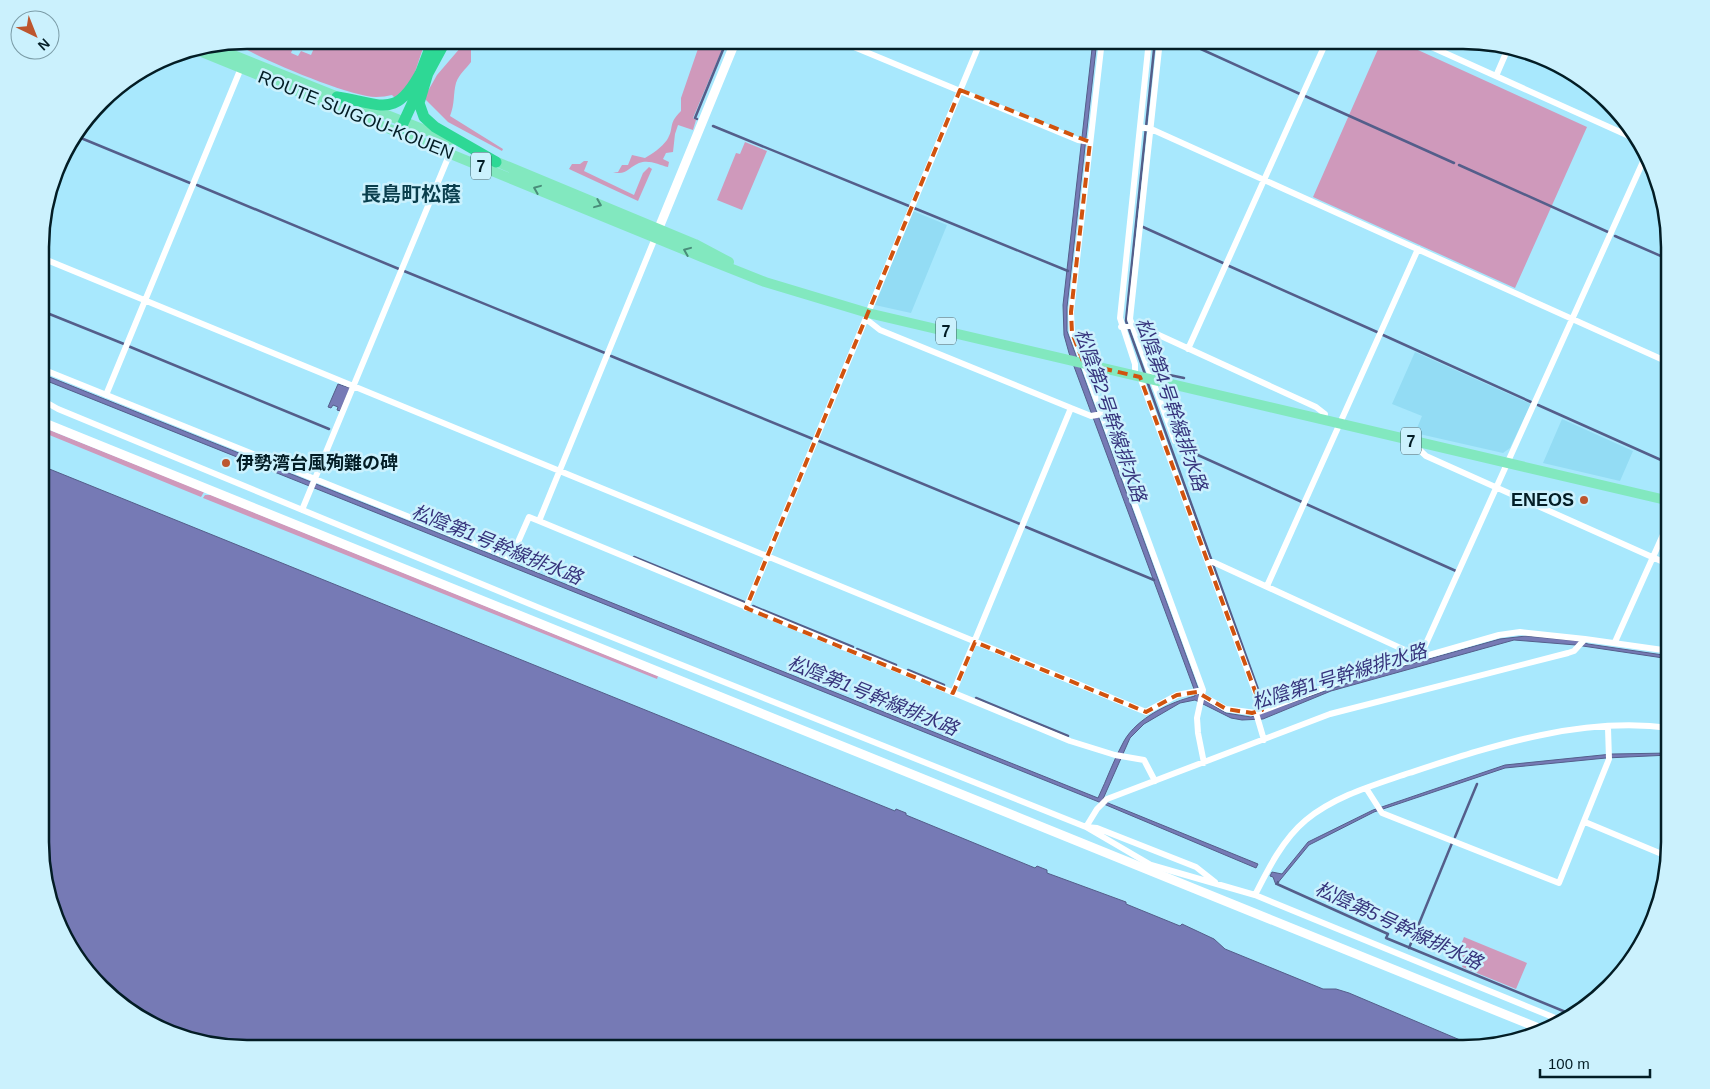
<svg xmlns="http://www.w3.org/2000/svg" width="1710" height="1089" font-family="Helvetica,'Noto Sans JP',sans-serif">
  <style>
    .built { fill: #93dcf4 }
    .green { fill: #cf99bb }
    .water { fill: #767ab5; stroke: #545e8a }
    .lines { fill: none; stroke-linecap: round; stroke-linejoin: round }
    .stream { stroke: #545e8a; stroke-width: 2.5 }
    .street { stroke: #fff; stroke-width: 6 }
    .secondary { stroke: #fff; stroke-width: 9 }
    .primary { stroke: #82e8bf; stroke-width: 10 }
    .highway { stroke: #2ed895; stroke-width: 11 }
    .oneway { stroke: #498d7a }
    .marked { fill: none; stroke: #d1530e; stroke-width: 4; stroke-dasharray: 10 6; stroke-linejoin: round }
    .poi-dot { fill: #bd562e; stroke: #cbf1fd; stroke-width: 2 }
    .labels { text-anchor: middle; stroke-width: 5; stroke-linejoin: round; paint-order: stroke }
    .shield { fill: #cbf1fd; stroke: #3f5d66; stroke-width: 1 }
    .shield-label { font-size: 16px; font-weight: bold; fill: #031d25 }
    .street-label { font-size: 18px; fill: #031d25; stroke: #cbf1fd }
    .poi-label { font-size: 18px; font-weight: bold; fill: #031d25; stroke: #cbf1fd; text-anchor: start }
    .water-label { font-size: 19px; font-style: italic; fill: #36337c; stroke: #cbf1fd }
    .quarter-label { font-size: 20px; font-weight: bold; fill: #0a3e4c; stroke: #cbf1fd }
    .rim { fill: none; stroke: #031d25; stroke-width: 2.5 }
  </style>
  <rect width="100%" height="100%" fill="#a8e8fd"/>
  <path class="built" d="M 913,211 L 947,225 L 911,313 L 875,305 Z
    M 1415,352 L 1531,404 L 1510,448 L 1503,453 L 1415,433 L 1422,416 L 1392,404 Z
    M 1562,419 L 1633,451 L 1620,481 L 1543,463 Z"/>
  <path class="green" d="M 260,40 L 276,40 L 293,48 L 291,53 L 298,56 L 301,51 L 311,55 L 315,46 L 312,43 L 313,40 L 422,40 L 420,45 L 423,48 L 411,84 L 395,98 L 392,95 C 387,96 382,97 376,97 C 348,96 260,59 235,43 L 241,41 L 260,48 Z
    M 467,40 L 471,40 L 471,62 C 466,69 459,74 456,83 C 453,94 455,104 450,116 L 503,149 L 502,151 L 448,122 L 424,98 L 437,75 Z
    M 701,40 L 726,40 L 693,118 L 696,120 L 693,130 L 678,125 L 675,134 L 673,152 L 666,153 L 663,159 L 669,162 L 668,167 C 659,165 649,159 639,163 C 629,167 626,176 613,172 L 618,172 L 622,165 L 628,165 L 632,155 L 645,158 C 652,154 662,147 667,140 C 675,127 667,125 681,111 L 681,98 Z
    M 1382,40 L 1396,40 L 1587,127 L 1515,288 L 1313,197 Z
    M 745,142 L 767,151 L 742,210 L 717,200 L 736,153 L 740,154 Z
    M 584,161 L 588,161 L 584,171 L 634,195 L 643,173 L 649,167 L 652,169 L 638,201 L 569,169 L 572,164 L 580,164 Z
    M 42,427 L 204,492 L 201,497 L 42,432 Z
    M 205,495 L 211,495 L 658,676 L 657,679 L 203,498 Z
    M 1464,937 L 1527,963 L 1516,989 L 1462,967 L 1465,958 L 1457,954 Z"/>
  <path class="water" d="M 1093,40 L 1097,40 L 1067,307 L 1067,331 L 1198,688 L 1199,697 L 1226,713 L 1251,717 L 1368,676 L 1500,639 L 1526,636 L 1580,641 L 1588,644 L 1670,656 L 1670,659 L 1576,645 L 1514,640 L 1331,691 L 1263,719 L 1242,720 L 1231,718 L 1195,700 L 1180,703 L 1144,724 L 1130,738 L 1103,799 L 1108,803 L 1258,864 L 1256,868 L 1099,802 L 42,379 L 42,374 L 1098,798 C 1107,779 1114,759 1124,741 C 1137,718 1170,702 1195,696 L 1194,689 L 1069,353 L 1064,335 L 1063,305 Z
    M 338,384 L 350,388 L 340,411 L 337,410 L 338,407 L 333,405 L 331,408 L 328,407 Z
    M 42,466 L 895,811 L 896,809 L 906,813 L 906,815 L 1035,868 L 1037,866 L 1047,870 L 1047,873 L 1126,902 L 1126,904 L 1180,926 L 1182,924 L 1214,939 L 1225,949 L 1323,989 L 1336,989 L 1349,993 L 1479,1048 L 247,1049 L 193,1042 L 132,1014 L 68,946 L 42,869 Z
    M 1670,753 L 1670,755 L 1606,758 L 1505,768 L 1374,812 L 1309,845 L 1276,885 L 1273,877 L 1270,876 L 1272,872 L 1282,874 L 1308,842 L 1373,810 L 1505,765 L 1612,754 Z"/>
  <g class="lines">
    <path class="stream" d="M 1181,40 L 1300,94
      M 1305,96 L 1454,163
      M 697,119 L 695,118 L 727,40
      M 713,126 L 909,206
      M 76,136 L 190,183
      M 1459,165 L 1608,232
      M 197,185 L 399,269
      M 914,208 L 1068,271
      M 1143,227 L 1223,263
      M 1615,236 L 1670,260
      M 1229,266 L 1377,332
      M 404,271 L 605,353
      M 42,311 L 124,344
      M 1383,335 L 1531,402
      M 128,346 L 329,429
      M 611,356 L 813,439
      M 1155,372 L 1184,378
      M 1145,374 L 1126,321 L 1155,40
      M 1147,381 L 1264,706
      M 1538,405 L 1670,464
      M 819,441 L 1020,524
      M 1180,447 L 1302,502
      M 1306,504 L 1456,571
      M 1026,527 L 1154,580
      M 516,556 L 518,549
      M 634,557 L 744,602
      M 753,606 L 853,647
      M 857,649 L 896,665
      M 908,670 L 944,685
      M 976,698 L 1068,736
      M 1455,837 L 1477,784
      M 1278,882 L 1277,884 L 1388,934 L 1386,938 L 1573,1015
      M 1409,948 L 1452,843"/>
    <path class="street" d="M 837,40 L 1078,140 L 1090,142
      M 1102,40 L 1071,312 L 1072,333 L 1203,690 L 1197,718 L 1198,733 L 1204,763
      M 1160,40 L 1130,319 L 1175,441
      M 1416,40 L 1640,141
      M 1496,76 L 1509,46
      M 1140,127 L 1151,129 L 1670,363
      M 655,238 L 539,521 L 1070,741 L 1115,755 L 1144,760 L 1155,781
      M 42,258 L 1146,712 L 1177,695 L 1203,690
      M 866,319 L 880,330 L 1071,408 L 1091,416 L 1102,414
      M 1121,327 L 1137,325 L 1316,407 L 1325,414 L 1324,420
      M 1188,349 L 1327,40
      M 42,369 L 511,558 L 529,517 L 539,521
      M 1135,376 L 1135,364 L 1120,318 L 1149,40
      M 1140,377 L 1262,710
      M 106,395 L 241,68
      M 42,400 L 58,409 L 542,609 L 1086,827 L 1097,828 L 1196,867 L 1215,882
      M 1410,441 L 1426,456 L 1670,565
      M 302,510 L 450,153
      M 1208,562 L 1213,562 L 1420,657 L 1646,155
      M 1267,586 L 1418,249
      M 746,608 L 981,40
      M 1615,642 L 1670,519
      M 953,693 L 1071,408
      M 1203,696 L 1226,709 L 1256,713 L 1349,678 L 1499,635 L 1520,632 L 1585,639
      M 1256,713 L 1264,740
      M 1366,788 L 1382,813 L 1559,883 L 1609,759 L 1608,728
      M 1585,822 L 1669,857
      M 1255,895 C 1268,869 1283,839 1306,820 C 1335,796 1374,785 1409,773 C 1492,746 1581,716 1670,728
      M 1565,1022 L 1255,895 L 1151,865 L 1086,827 L 1097,809 L 1107,799 L 1330,714 L 1568,653 L 1574,651 L 1585,639 L 1670,651"/>
    <path class="secondary" d="M 656,235 L 736,40
      M 42,422 L 1541,1029"/>
    <path class="primary" d="M 213,47 L 343,99
      M 197,50 L 702,257 L 765,282 L 868,313 L 1670,501
      M 364,106 L 450,140
      M 490,159 L 695,244 L 729,262"/>
    <path class="highway" d="M 428,73 L 419,103 L 424,117 L 435,127 L 496,162
      M 419,77 L 433,40
      M 425,79 L 446,40
      M 337,97 C 383,104 396,120 422,70
      M 399,132 L 417,93"/>
  </g>
  <defs><path id="oneway-chevron" d="M-2-3.5L2.5 0L-2 3.5" fill="none" stroke-width="1.6" stroke-linecap="round" stroke-linejoin="round" transform="scale(1.25)"/></defs>
  <g class="oneway">
    <use href="#oneway-chevron" transform="translate(537 189) rotate(-158)"/>
    <use href="#oneway-chevron" transform="translate(598 204) rotate(22)"/>
    <use href="#oneway-chevron" transform="translate(687 251) rotate(-158)"/>
  </g>
  <path class="marked" d="M 960,90 L 1090,142 L 1071,312 L 1072,333 L 1084,364 L 1140,377 L 1262,710 L 1252,713 L 1226,709 L 1197,692 L 1177,695 L 1146,712 L 975,642 L 953,693 L 746,608 Z"/>
  <g class="poi-dot">
    <circle cx="226" cy="463" r="5"/>
    <circle cx="1584" cy="500" r="5"/>
  </g>
  <g class="labels">
    <g class="shield">
      <rect x="471" y="152.5" width="20" height="27" rx="4"/>
      <rect x="936" y="317.5" width="20" height="27" rx="4"/>
      <rect x="1401" y="427.5" width="20" height="27" rx="4"/>
    </g>
    <g class="shield-label">
      <text x="481" y="172">7</text>
      <text x="946" y="337">7</text>
      <text x="1411" y="447">7</text>
    </g>
    <g class="street-label">
      <text transform="translate(356 115) rotate(22)" y="6">ROUTE SUIGOU-KOUEN</text>
    </g>
    <g class="poi-label">
      <text x="236" y="469">伊勢湾台風殉難の碑</text>
      <text x="1574" y="506" text-anchor="end">ENEOS</text>
    </g>
    <g class="water-label">
      <text transform="translate(1172 404) rotate(71)" y="7">松陰第4号幹線排水路</text>
      <text transform="translate(1111 415) rotate(71)" y="7">松陰第2号幹線排水路</text>
      <text transform="translate(497 544) rotate(22)" y="7">松陰第1号幹線排水路</text>
      <text transform="translate(1339 676) rotate(-17)" y="7">松陰第1号幹線排水路</text>
      <text transform="translate(873 695) rotate(22)" y="7">松陰第1号幹線排水路</text>
      <text transform="translate(1399 925) rotate(25)" y="7">松陰第5号幹線排水路</text>
    </g>
    <g class="quarter-label">
      <text x="411" y="201">長島町松蔭</text>
    </g>
  </g>
  <path d="M0 0H1710V1089H0ZM247 49H1463A198 198 0 0 1 1661 247V842A198 198 0 0 1 1463 1040H247A198 198 0 0 1 49 842V247A198 198 0 0 1 247 49Z" fill="#cbf1fd" fill-rule="evenodd"/>
  <path class="rim" d="M247 49H1463A198 198 0 0 1 1661 247V842A198 198 0 0 1 1463 1040H247A198 198 0 0 1 49 842V247A198 198 0 0 1 247 49Z"/>
  <g transform="translate(35 35) rotate(137)"><circle r="24" fill="#cbf1fd" stroke="#7b9ca7"/>
  <path d="M0-4L9 19L0 12L-9 19Z" fill="#bd562e"/>
  <text y="-8" font-size="14" font-weight="bold" text-anchor="middle" fill="#031d25">N</text>
  </g>
  <path d="M1540 1069v8h110v-8" fill="none" stroke="#031d25" stroke-width="2.5"/>
  <text x="1548" y="1069" font-size="15" fill="#031d25" stroke="#cbf1fd" stroke-width="4" paint-order="stroke">100 m</text>
</svg>
